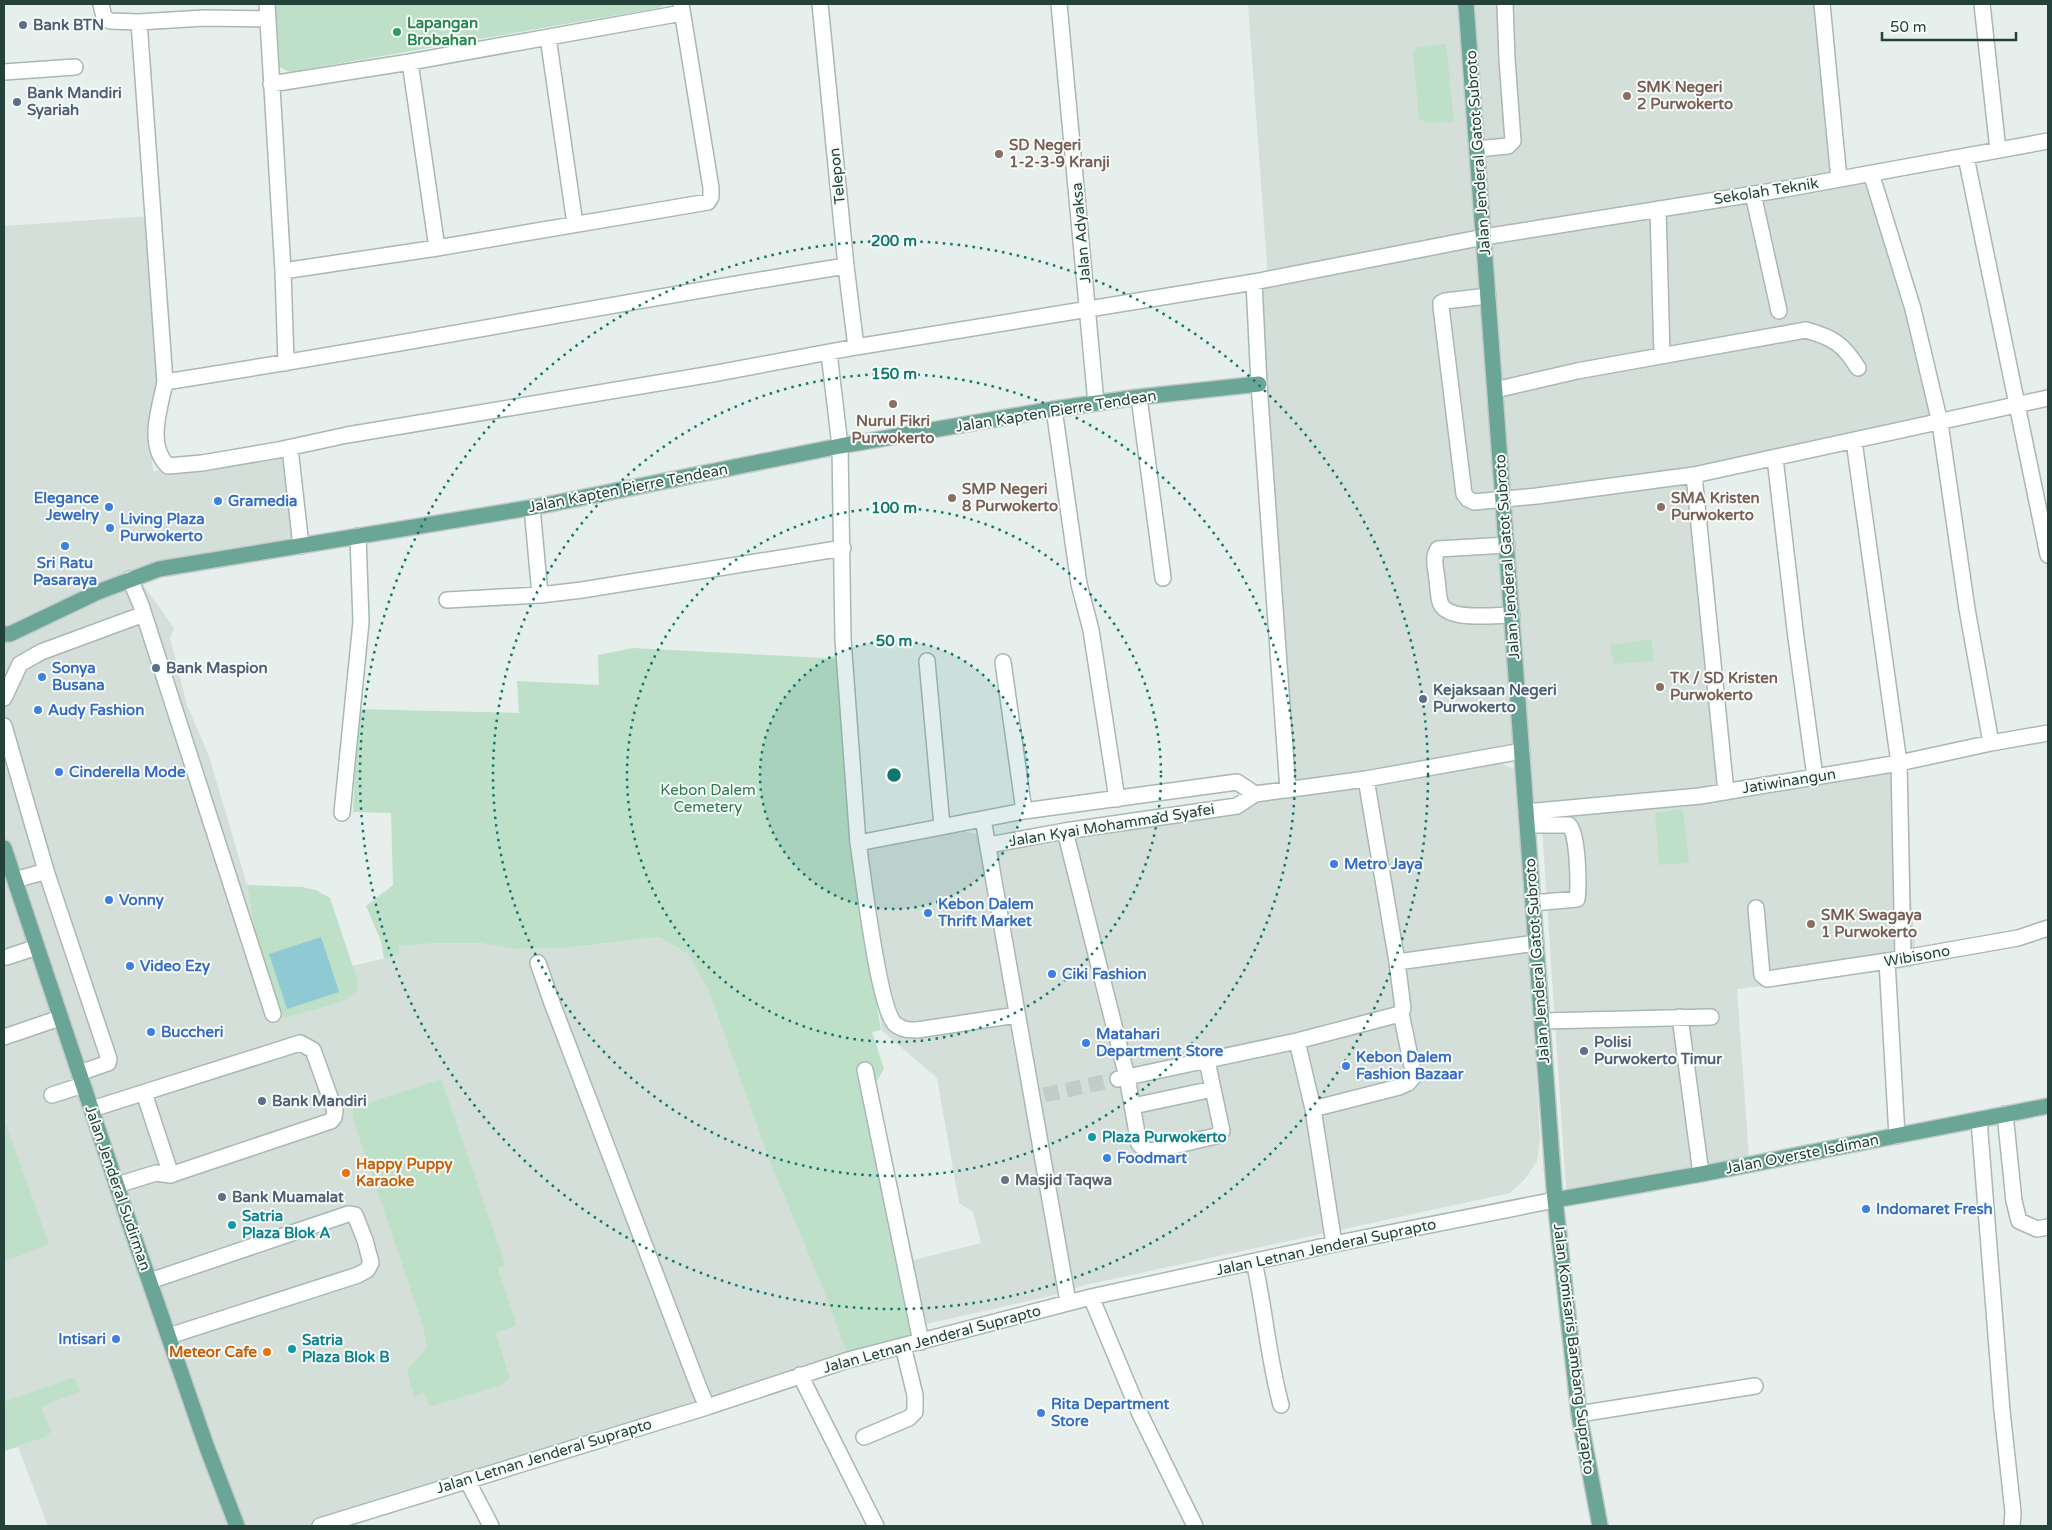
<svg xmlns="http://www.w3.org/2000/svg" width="2052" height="1530" font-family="'Varela Round',sans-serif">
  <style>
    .built { fill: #d4dfda; fill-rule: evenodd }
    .green { fill: #bfe0c8 }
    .water { fill: #8ec9d4 }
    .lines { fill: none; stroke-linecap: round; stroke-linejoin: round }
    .minor-tunnel { stroke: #bfccc8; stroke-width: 15; stroke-dasharray: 15 8; stroke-linecap: butt }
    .minor-casing { stroke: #a8b8b2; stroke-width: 18 }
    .major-casing { stroke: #c2cac8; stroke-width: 18 }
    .minor { stroke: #fff; stroke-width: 15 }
    .major { stroke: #6aa596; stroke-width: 15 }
    .ring { fill: none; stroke: #0f766e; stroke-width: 2.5; stroke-dasharray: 2.5 5 }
    .service-dot { fill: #5c6f8a; stroke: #f7fbf9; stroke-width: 2 }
    .leisure-dot { fill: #2e9e5b; stroke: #f7fbf9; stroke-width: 2 }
    .education-dot { fill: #8d6e63; stroke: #f7fbf9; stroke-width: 2 }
    .shop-dot { fill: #3f7fe0; stroke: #f7fbf9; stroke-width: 2 }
    .culture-dot { fill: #0f9aa8; stroke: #f7fbf9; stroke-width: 2 }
    .food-dot { fill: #e8710a; stroke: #f7fbf9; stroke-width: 2 }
    .worship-dot { fill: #6b7280; stroke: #f7fbf9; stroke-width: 2 }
    .labels { text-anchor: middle; stroke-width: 4; stroke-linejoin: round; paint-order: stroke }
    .leisure-label { font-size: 15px; font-weight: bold; fill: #27864d; stroke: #f7fbf9; text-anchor: start }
    .service-label { font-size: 15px; font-weight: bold; fill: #4e5e75; stroke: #f7fbf9; text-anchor: start }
    .education-label { font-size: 15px; font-weight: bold; fill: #785e54; stroke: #f7fbf9; text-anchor: start }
    .street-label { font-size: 15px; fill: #24423a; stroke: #f7fbf9 }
    .shop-label { font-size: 15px; font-weight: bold; fill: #366cbe; stroke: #f7fbf9; text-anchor: start }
    .park-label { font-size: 15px; fill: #2d7a4b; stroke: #f7fbf9 }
    .culture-label { font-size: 15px; font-weight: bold; fill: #0d838f; stroke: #f7fbf9; text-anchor: start }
    .food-label { font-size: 15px; font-weight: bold; fill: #c56008; stroke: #f7fbf9; text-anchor: start }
    .worship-label { font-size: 15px; font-weight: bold; fill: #5b616d; stroke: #f7fbf9; text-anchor: start }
    .centre { fill: #0f766e; stroke: #f7fbf9; stroke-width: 2.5 }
    .ring-label { font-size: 15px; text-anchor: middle; font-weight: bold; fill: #0f766e; stroke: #f7fbf9; stroke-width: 4; stroke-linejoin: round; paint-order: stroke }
  </style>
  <rect width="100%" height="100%" fill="#e6efeb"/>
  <path class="built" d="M 1248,4 L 1822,4 L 1839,179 L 1871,173 L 1940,423 L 1694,476 L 1726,792 L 1526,812 L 1522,752 L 1288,790 L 1254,282 L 1268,279 Z
    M 150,216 L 160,386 L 152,460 L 153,471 L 228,462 L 290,449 L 301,546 L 138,578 L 174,628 L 170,638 L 187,705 L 209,756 L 247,885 L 259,952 L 358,982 L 352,966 L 399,955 L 399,946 L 438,943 L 480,943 L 515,949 L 564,948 L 659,937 L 688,954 L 708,989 L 771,1165 L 821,1284 L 849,1359 L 321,1526 L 48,1526 L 18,1447 L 4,1451 L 4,226 ZM 471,1206 L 506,1265 L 498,1268 L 517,1326 L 496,1333 L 510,1378 L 490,1330 Z
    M 1500,763 L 1514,769 L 1521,782 L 1540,1140 L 1537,1161 L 1525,1179 L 1510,1193 L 1085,1285 L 1059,1294 L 918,1326 L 906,1262 L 981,1243 L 973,1212 L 959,1203 L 937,1078 L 882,1031 L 855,852 L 958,830 L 1007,841 Z
    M 1908,764 L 1911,898 L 1915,940 L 1913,967 L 1737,989 L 1750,1172 L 1623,1198 L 1567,1204 L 1541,812 Z"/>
  <path class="green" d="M 273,4 L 668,4 L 658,8 L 290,72 L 277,66 Z
    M 1446,44 L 1454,122 L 1428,123 L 1419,119 L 1413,54 L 1416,47 Z
    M 1651,639 L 1654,661 L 1614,664 L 1610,645 Z
    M 633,648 L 845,659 L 860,904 L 881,1030 L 872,1032 L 884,1069 L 864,1102 L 921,1341 L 849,1359 L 821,1284 L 771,1165 L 708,989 L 688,954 L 659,937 L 564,948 L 515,949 L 480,943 L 438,943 L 399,946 L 399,955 L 384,959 L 381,941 L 366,906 L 393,885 L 391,813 L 353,812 L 358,709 L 519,713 L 517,681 L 599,685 L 598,655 Z
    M 1683,809 L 1689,863 L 1659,865 L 1655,813 Z
    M 247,885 L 302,887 L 316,890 L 330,898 L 358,982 L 356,992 L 341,1002 L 284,1018 L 259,952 Z
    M 441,1079 L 506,1266 L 498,1268 L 517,1326 L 496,1333 L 510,1378 L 501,1385 L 429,1407 L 424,1393 L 414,1397 L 407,1370 L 427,1348 L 423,1326 L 353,1119 L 353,1108 Z
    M 4,1119 L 49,1244 L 4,1262 Z
    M 74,1377 L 81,1391 L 41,1407 L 51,1432 L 45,1437 L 4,1451 L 4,1402 Z"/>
  <path class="water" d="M 321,937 L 339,992 L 287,1009 L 269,954 Z"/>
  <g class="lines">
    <path class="minor-tunnel" d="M 1044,1095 L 1118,1079"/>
    <defs>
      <path id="minor" d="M 101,4 L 104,17 L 110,21 L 139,22
        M 267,4 L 283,271 L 286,363
        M 820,4 L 846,266 L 856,347
        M 1059,4 L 1096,403
        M 1822,4 L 1839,179
        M 1982,4 L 1998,150
        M 267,19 L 204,18 L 139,22 L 165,382 C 160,408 146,445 168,466 L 202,463 L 278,450 L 347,435 L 712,374 L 856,347 L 1254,282
        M 548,37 L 575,224
        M 410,62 L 437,248
        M 4,72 L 75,67
        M 271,84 L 410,62 L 682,13
        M 1477,149 L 1508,146 L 1513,141 L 1507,59 L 1505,4
        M 1966,157 L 2048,555
        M 1871,173 L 1913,309 L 1940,423 L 1967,609 L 1991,743
        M 1753,194 L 1779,311
        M 1658,209 L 1662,356
        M 283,271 L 437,248 L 708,202 L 711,197 L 711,188 L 681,4
        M 1488,296 L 1445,301 L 1441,303 L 1441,307 L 1464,494 L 1468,499 L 1474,502 L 1537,496 L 1694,475 L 2048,398
        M 829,353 L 840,446 L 843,639 L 858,843 L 1024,811 L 1237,782 L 1255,794
        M 165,382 C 392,347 619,302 846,266
        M 1495,390 L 1577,371 L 1806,330 C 1834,338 1843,344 1858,368
        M 1139,397 L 1163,578
        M 1054,409 L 1079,584 L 1091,630 L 1117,799
        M 1854,441 L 1899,763 L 1903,958
        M 290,448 L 301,546
        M 1775,458 L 1796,638 L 1815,777
        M 1694,475 L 1726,792
        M 532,507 L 540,595
        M 1507,545 L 1438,549 C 1432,558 1436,569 1437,579 C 1438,586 1438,595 1440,602 C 1446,622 1494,615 1512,615
        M 130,579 L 141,605 L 273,1014
        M 447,600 L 540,595 L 582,590 L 843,548
        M 927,661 L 942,826
        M 1003,662 L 1024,811
        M 4,698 L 20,664 L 41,652 L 144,614
        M 4,726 L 47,874 L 109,1059 L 108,1063 L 79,1073
        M 1366,779 L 1397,962
        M 1288,790 L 1259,384 L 1254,282 L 1484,237 L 1785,189 L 2048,141
        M 1526,812 L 1700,796 L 1899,763 L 1991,743 L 2048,733
        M 342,813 L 361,622 L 358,536
        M 983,819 L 1068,1302
        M 1527,825 L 1569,825 C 1578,834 1579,885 1577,899 L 1533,903
        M 1065,831 L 1127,1077 L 1139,1144 L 1145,1150 L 1152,1151 L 1216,1136 L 1222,1131 L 1207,1061
        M 858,843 C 863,873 878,1008 895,1024 C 902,1030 909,1030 917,1030 L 1017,1015
        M 989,845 L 1065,831 L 1237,806 L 1255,794 L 1366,779 L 1522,751
        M 15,880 L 43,872 L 47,874
        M 1756,908 L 1762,975 L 1767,979 L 1887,961 L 2018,938 L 2048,928
        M 7,957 L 37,947
        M 1887,961 L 1897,1136
        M 538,963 L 552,1003 L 699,1388 L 707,1407
        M 1680,1017 L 1701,1174
        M 1542,1021 L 1711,1017
        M 4,1037 L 60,1018
        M 1297,1041 L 1313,1109 L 1334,1244
        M 865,1070 L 921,1342
        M 1118,1079 L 1297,1041 L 1396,1015 L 1401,1013 L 1403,1008 L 1397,962 L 1536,943
        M 144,1093 L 171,1175
        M 52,1095 L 83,1085
        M 1133,1106 L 1213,1089
        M 92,1109 L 300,1043 L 313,1050 L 335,1111 L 334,1117 L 331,1121 L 170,1175 L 156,1173 L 117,1185
        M 1313,1109 L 1399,1087 L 1408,1083 L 1414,1076 L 1401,1013
        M 2005,1114 L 2014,1201 L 2019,1221 L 2037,1229 L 2048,1227
        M 1979,1120 L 2002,1411 L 2013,1512 L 2012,1526
        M 1254,1262 C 1265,1309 1268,1358 1281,1405
        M 150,1281 L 348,1214 L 355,1215 L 365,1240 L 371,1263 L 367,1270 L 358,1275 L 169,1336
        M 1091,1297 L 1140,1414 L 1195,1526
        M 800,1375 L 876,1526
        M 1579,1414 L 1755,1386
        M 864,1437 L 909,1418 L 915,1412 L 915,1395 L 903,1346
        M 467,1480 L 491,1526
        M 320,1526 L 707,1407 L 848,1360 L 1091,1297 L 1334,1244 L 1555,1200"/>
      <path id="major" d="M 1466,4 L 1555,1200 L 1579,1414 L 1600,1526
        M 4,634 L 10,634 L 98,592 L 159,569 L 535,507 L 840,446 L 1054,409 L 1139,397 L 1259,384
        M 4,848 L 132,1231 L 206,1445 L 237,1526
        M 1555,1200 L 1701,1174 L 2048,1106"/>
    </defs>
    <use href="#minor" class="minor-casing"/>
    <use href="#major" class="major-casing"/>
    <use href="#minor" class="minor"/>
    <use href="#major" class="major"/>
  </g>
  <circle cx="894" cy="775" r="134" fill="#0f766e" fill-opacity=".12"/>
  <g class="ring">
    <circle cx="894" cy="775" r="134"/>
    <circle cx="894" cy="775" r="267"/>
    <circle cx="894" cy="775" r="401"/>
    <circle cx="894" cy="775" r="534"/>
  </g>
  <g class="service-dot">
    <circle cx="23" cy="25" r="5"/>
    <circle cx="17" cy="102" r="5"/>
    <circle cx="156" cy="668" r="5"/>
    <circle cx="1423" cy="699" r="5"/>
    <circle cx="1584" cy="1051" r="5"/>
    <circle cx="262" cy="1101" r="5"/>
    <circle cx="222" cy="1197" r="5"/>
  </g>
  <circle class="leisure-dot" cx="397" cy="32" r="5"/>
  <g class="education-dot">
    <circle cx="1627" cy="96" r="5"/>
    <circle cx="999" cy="154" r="5"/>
    <circle cx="893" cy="404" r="5"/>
    <circle cx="952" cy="498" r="5"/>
    <circle cx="1661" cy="507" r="5"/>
    <circle cx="1660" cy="687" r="5"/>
    <circle cx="1811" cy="924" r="5"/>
  </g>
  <g class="shop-dot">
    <circle cx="218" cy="501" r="5"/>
    <circle cx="109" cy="507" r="5"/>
    <circle cx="110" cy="528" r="5"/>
    <circle cx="65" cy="546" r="5"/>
    <circle cx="42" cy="677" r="5"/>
    <circle cx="38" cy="710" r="5"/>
    <circle cx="59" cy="772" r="5"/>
    <circle cx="1334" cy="864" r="5"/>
    <circle cx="109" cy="900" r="5"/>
    <circle cx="928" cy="913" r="5"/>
    <circle cx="130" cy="966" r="5"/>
    <circle cx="1052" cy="974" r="5"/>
    <circle cx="151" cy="1032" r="5"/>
    <circle cx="1086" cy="1043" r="5"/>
    <circle cx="1346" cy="1066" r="5"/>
    <circle cx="1107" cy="1158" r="5"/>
    <circle cx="1866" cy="1209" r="5"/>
    <circle cx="116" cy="1339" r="5"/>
    <circle cx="1041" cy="1413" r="5"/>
  </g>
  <g class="culture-dot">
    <circle cx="1092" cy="1137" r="5"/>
    <circle cx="232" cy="1225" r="5"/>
    <circle cx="292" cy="1349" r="5"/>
  </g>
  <g class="food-dot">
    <circle cx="346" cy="1173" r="5"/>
    <circle cx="267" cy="1352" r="5"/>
  </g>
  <circle class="worship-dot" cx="1005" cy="1180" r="5"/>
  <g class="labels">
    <g class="leisure-label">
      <text x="407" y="28">Lapangan<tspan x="407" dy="17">Brobahan</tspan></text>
    </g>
    <g class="service-label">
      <text x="33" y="30">Bank BTN</text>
      <text x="27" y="98">Bank Mandiri<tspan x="27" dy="17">Syariah</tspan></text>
      <text x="166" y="673">Bank Maspion</text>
      <text x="1433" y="695">Kejaksaan Negeri<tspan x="1433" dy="17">Purwokerto</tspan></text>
      <text x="1594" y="1047">Polisi<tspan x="1594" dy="17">Purwokerto Timur</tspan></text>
      <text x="272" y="1106">Bank Mandiri</text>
      <text x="232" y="1202">Bank Muamalat</text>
    </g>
    <g class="education-label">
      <text x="1637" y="92">SMK Negeri<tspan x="1637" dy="17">2 Purwokerto</tspan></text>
      <text x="1009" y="150">SD Negeri<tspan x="1009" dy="17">1-2-3-9 Kranji</tspan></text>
      <text x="893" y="426" text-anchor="middle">Nurul Fikri<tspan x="893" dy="17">Purwokerto</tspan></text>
      <text x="962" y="494">SMP Negeri<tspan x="962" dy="17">8 Purwokerto</tspan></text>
      <text x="1671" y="503">SMA Kristen<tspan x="1671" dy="17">Purwokerto</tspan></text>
      <text x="1670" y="683">TK / SD Kristen<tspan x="1670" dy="17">Purwokerto</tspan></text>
      <text x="1821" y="920">SMK Swagaya<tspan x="1821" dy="17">1 Purwokerto</tspan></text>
    </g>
    <g class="street-label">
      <text transform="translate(1478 153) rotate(-94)" y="5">Jalan Jenderal Gatot Subroto</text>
      <text transform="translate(837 176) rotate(-96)" y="5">Telepon</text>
      <text transform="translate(1766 191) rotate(-9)" y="5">Sekolah Teknik</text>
      <text transform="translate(1081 233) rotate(-95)" y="5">Jalan Adyaksa</text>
      <text transform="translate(1056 411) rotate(-9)" y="5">Jalan Kapten Pierre Tendean</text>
      <text transform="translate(628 488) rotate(-11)" y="5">Jalan Kapten Pierre Tendean</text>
      <text transform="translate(1507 557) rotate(-94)" y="5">Jalan Jenderal Gatot Subroto</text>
      <text transform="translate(1789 781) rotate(-9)" y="5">Jatiwinangun</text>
      <text transform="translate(1112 825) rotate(-9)" y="5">Jalan Kyai Mohammad Syafei</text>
      <text transform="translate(1917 956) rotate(-10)" y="5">Wibisono</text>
      <text transform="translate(1537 961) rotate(-94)" y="5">Jalan Jenderal Gatot Subroto</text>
      <text transform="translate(1802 1154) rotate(-11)" y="5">Jalan Overste Isdiman</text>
      <text transform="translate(118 1188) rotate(71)" y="5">Jalan Jenderal Sudirman</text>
      <text transform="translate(1326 1247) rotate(-12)" y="5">Jalan Letnan Jenderal Suprapto</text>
      <text transform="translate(932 1339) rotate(-15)" y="5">Jalan Letnan Jenderal Suprapto</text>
      <text transform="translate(1574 1349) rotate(83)" y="5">Jalan Komisaris Bambang Suprapto</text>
      <text transform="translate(544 1456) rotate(-17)" y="5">Jalan Letnan Jenderal Suprapto</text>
    </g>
    <g class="shop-label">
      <text x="99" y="503" text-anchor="end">Elegance<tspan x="99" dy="17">Jewelry</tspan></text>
      <text x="228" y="506">Gramedia</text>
      <text x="120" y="524">Living Plaza<tspan x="120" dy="17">Purwokerto</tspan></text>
      <text x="65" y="568" text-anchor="middle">Sri Ratu<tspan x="65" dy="17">Pasaraya</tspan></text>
      <text x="52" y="673">Sonya<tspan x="52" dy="17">Busana</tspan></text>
      <text x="48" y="715">Audy Fashion</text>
      <text x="69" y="777">Cinderella Mode</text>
      <text x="1344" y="869">Metro Jaya</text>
      <text x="119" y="905">Vonny</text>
      <text x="938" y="909">Kebon Dalem<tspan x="938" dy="17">Thrift Market</tspan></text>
      <text x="140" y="971">Video Ezy</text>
      <text x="1062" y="979">Ciki Fashion</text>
      <text x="161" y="1037">Buccheri</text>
      <text x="1096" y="1039">Matahari<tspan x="1096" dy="17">Department Store</tspan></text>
      <text x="1356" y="1062">Kebon Dalem<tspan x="1356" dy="17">Fashion Bazaar</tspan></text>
      <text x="1117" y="1163">Foodmart</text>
      <text x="1876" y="1214">Indomaret Fresh</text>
      <text x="106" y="1344" text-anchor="end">Intisari</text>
      <text x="1051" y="1409">Rita Department<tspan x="1051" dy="17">Store</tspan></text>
    </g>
    <g class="park-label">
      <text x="708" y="795">Kebon Dalem<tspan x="708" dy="17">Cemetery</tspan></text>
    </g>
    <g class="culture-label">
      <text x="1102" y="1142">Plaza Purwokerto</text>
      <text x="242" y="1221">Satria<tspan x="242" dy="17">Plaza Blok A</tspan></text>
      <text x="302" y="1345">Satria<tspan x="302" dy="17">Plaza Blok B</tspan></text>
    </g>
    <g class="food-label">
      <text x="356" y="1169">Happy Puppy<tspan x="356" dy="17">Karaoke</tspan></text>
      <text x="257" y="1357" text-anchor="end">Meteor Cafe</text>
    </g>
    <g class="worship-label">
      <text x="1015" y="1185">Masjid Taqwa</text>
    </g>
  </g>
  <circle cx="894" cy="775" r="8" class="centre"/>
  <g class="ring-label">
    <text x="894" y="246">200 m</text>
    <text x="894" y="379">150 m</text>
    <text x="894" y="513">100 m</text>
    <text x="894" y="646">50 m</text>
  </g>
  <rect width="2052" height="1530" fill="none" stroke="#24423a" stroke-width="10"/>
  <path d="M1882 32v8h134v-8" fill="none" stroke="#24423a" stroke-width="2.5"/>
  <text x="1890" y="32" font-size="15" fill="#24423a" stroke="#f7fbf9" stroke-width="4" paint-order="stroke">50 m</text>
</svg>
